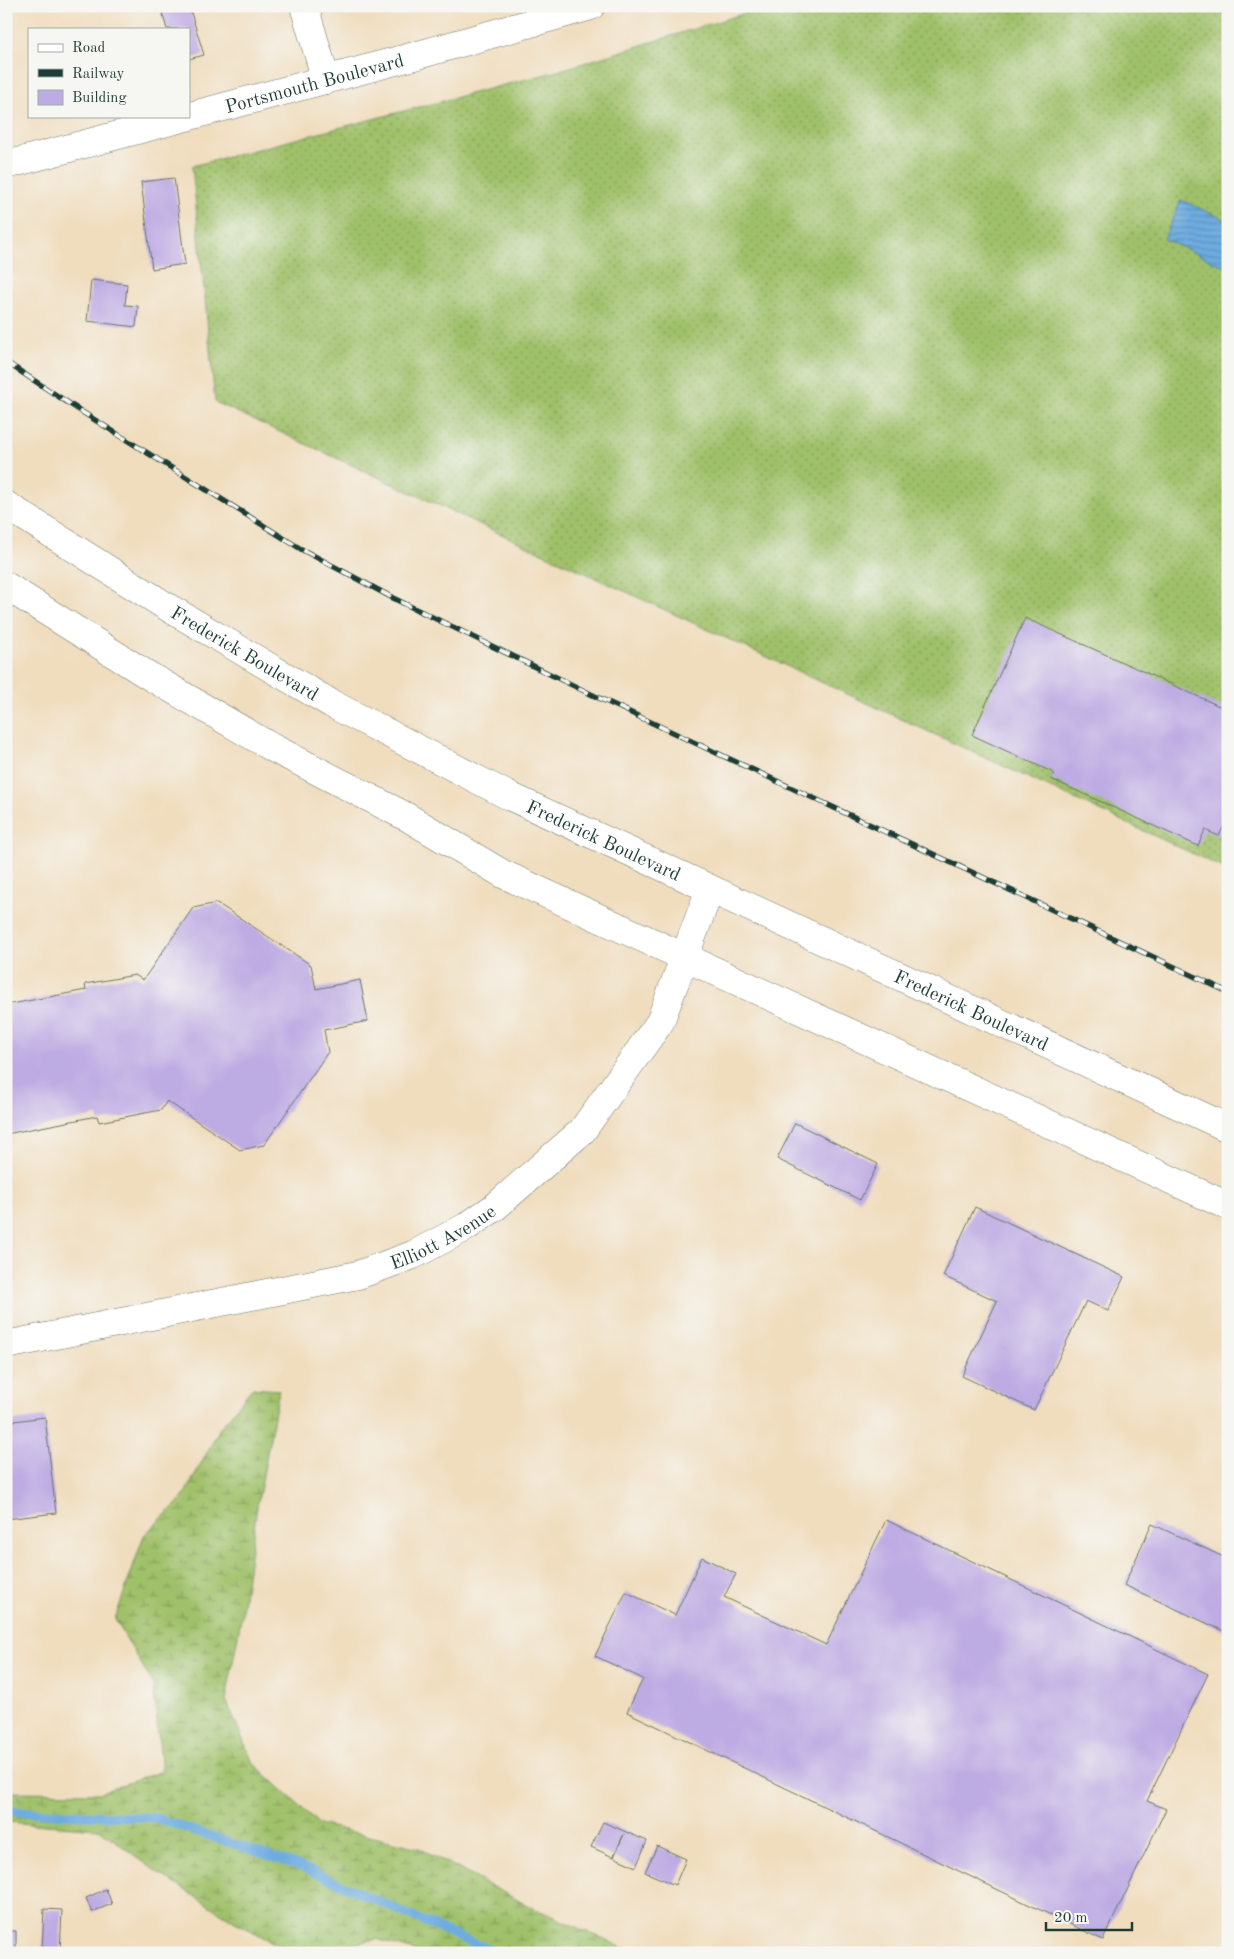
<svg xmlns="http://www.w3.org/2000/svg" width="1234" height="1959" font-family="'Old Standard TT',serif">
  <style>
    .grass { fill: url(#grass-dots); stroke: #607f4f }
    .wetland { fill: url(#wetland-marsh); stroke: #607f4f }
    .water { fill: url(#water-rules); stroke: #46748a }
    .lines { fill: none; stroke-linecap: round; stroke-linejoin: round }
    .stream { stroke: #6eace0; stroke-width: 9 }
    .building { fill: #bdabe3 }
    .minor-casing { stroke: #687564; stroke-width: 29 }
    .tertiary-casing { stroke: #687564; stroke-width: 29 }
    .primary-casing { stroke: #687564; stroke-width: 29 }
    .minor { stroke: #fff; stroke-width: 28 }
    .tertiary { stroke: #fff; stroke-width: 28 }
    .primary { stroke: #fff; stroke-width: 28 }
    .rail-casing { stroke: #1f3d34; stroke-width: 5.5 }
    .rail { stroke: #f6f6f2; stroke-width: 4; stroke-dasharray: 11; stroke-linecap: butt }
    .labels { text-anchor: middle; stroke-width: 4.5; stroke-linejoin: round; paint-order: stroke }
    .street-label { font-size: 19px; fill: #1f3d34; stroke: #f6f6f2 }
  </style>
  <defs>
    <pattern id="grass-dots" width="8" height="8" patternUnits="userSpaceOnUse" patternTransform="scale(1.25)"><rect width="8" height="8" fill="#a0c16a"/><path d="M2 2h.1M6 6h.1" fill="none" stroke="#829e58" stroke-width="1.8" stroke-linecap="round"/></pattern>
    <pattern id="wetland-marsh" width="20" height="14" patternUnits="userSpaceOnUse" patternTransform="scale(1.25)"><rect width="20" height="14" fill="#a0c16a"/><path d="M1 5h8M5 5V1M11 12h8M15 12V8" fill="none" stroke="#829e58"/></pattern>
    <pattern id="water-rules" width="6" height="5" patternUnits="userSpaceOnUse" patternTransform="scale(1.25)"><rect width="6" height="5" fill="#6eace0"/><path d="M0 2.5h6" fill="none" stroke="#5a8db6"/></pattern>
  </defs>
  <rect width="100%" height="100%" fill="#f6f6f2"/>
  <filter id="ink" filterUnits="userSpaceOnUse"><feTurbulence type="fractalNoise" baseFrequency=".02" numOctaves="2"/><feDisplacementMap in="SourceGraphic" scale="10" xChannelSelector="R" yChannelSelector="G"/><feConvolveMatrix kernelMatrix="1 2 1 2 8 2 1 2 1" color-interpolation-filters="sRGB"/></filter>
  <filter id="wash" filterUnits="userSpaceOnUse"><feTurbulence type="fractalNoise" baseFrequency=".0096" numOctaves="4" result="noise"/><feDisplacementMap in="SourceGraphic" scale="20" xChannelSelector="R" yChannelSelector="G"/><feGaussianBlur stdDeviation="1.12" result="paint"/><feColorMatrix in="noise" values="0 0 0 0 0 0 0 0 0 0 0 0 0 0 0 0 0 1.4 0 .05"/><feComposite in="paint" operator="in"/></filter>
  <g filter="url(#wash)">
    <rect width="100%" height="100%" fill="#f0ddbe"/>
    <path class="grass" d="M 768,6 L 1228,6 L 1228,870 L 215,402 L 192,166 L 554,72 Z"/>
    <path class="wetland" d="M 252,1388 L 279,1390 L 257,1507 L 241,1619 L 226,1700 L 253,1763 L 319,1824 L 419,1848 L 527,1905 L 628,1950 L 638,1953 L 419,1953 L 377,1939 L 314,1953 L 293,1953 L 235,1922 L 157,1872 L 99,1829 L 6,1822 L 6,1792 L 99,1793 L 162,1771 L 153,1684 L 115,1619 L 144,1535 L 182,1499 L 220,1428 Z"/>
    <path class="water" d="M 1181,200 L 1228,221 L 1228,268 L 1164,239 Z"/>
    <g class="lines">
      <path class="stream" d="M 6,1810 L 21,1812 L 156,1818 L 302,1867 L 472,1943 L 499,1953"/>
    </g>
    <g id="blocks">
      <path class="building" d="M 160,6 L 189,6 L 204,55 L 189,59 L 189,29 L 167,29 Z
        M 174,178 L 185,264 L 152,269 L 141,182 Z
        M 91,280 L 127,284 L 125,305 L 138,306 L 136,327 L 87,321 Z
        M 1025,618 L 1228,710 L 1228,817 L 1219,836 L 1205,830 L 1198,846 L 1051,779 L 1054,773 L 972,735 Z
        M 217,903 L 311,965 L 316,989 L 360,980 L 368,1021 L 324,1030 L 328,1052 L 264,1145 L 240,1150 L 167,1101 L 161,1110 L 99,1122 L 97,1116 L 6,1134 L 6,1005 L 86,990 L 85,984 L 135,975 L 143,980 L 193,908 Z
        M 795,1123 L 878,1164 L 860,1200 L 777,1159 Z
        M 975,1207 L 1124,1277 L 1108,1311 L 1086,1301 L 1034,1410 L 962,1376 L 997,1301 L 943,1276 Z
        M 45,1417 L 56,1513 L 6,1519 L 6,1422 Z
        M 886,1520 L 1208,1674 L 1147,1801 L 1166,1809 L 1103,1940 L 627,1712 L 643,1679 L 595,1656 L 626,1592 L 675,1615 L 702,1557 L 736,1574 L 724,1597 L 826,1645 Z
        M 1152,1524 L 1228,1559 L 1228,1633 L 1124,1585 Z
        M 603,1822 L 647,1841 L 636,1867 L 614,1857 L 624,1834 L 613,1857 L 591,1847 Z
        M 657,1846 L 686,1859 L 675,1885 L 645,1872 Z
        M 106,1889 L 112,1904 L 92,1912 L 86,1898 Z
        M 44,1909 L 62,1910 L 60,1952 L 42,1951 Z
        M 6,1931 L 16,1931 L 16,1953 L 6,1953 Z"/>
    </g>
  </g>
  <g filter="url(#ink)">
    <use href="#blocks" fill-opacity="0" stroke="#687564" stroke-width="1"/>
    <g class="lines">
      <defs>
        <path id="minor" d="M 304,6 L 326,80"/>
        <g id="tertiary">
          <path id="s1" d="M 6,1345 L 358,1275 L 413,1255 L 466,1227 L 495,1207 L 582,1131 L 660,1022 L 710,889"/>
        </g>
        <g id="primary">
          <path id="s2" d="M 6,165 L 418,55 L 591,6"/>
          <path id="s3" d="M 6,505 L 164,605 L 332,704 L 507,795 L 1228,1128"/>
          <path d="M 6,586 L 146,674 L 273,748 L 407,817 L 503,874 L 1228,1206"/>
        </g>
      </defs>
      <use href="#minor" class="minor-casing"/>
      <use href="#tertiary" class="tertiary-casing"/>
      <use href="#primary" class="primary-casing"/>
      <use href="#minor" class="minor"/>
      <use href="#tertiary" class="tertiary"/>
      <use href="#primary" class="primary"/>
      <defs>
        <path id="rail" d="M 6,362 L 79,410 L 301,549 L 395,599 L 597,697 L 1228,992"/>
      </defs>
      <use href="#rail" class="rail-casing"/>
      <use href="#rail" class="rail"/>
    </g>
  </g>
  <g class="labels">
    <g class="street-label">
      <text dy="7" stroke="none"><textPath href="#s2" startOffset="319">Portsmouth Boulevard</textPath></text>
      <text dy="7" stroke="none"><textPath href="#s3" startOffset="281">Frederick Boulevard</textPath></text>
      <text dy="7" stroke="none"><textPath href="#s3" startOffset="686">Frederick Boulevard</textPath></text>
      <text dy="7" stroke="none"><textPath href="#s3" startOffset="1091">Frederick Boulevard</textPath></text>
      <text dy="7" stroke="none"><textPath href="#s1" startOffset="452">Elliott Avenue</textPath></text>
    </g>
  </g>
  <rect width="1234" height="1959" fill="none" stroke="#f6f6f2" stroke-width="25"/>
  <rect x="28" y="28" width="162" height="90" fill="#f6f6f2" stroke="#a0aca6"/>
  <rect x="38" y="44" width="25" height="8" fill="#ffffff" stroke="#a0aca6"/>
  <text x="72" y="52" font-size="15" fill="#1f3d34">Road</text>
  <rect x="38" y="69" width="25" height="8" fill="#1f3d34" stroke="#a0aca6"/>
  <text x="72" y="78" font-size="15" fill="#1f3d34">Railway</text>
  <rect x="38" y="90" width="25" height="15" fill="#bdabe3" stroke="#a0aca6"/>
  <text x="72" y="102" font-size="15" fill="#1f3d34">Building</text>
  <path d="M1046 1922v8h86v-8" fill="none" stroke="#1f3d34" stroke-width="2.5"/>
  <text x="1054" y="1922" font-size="15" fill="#1f3d34" stroke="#f6f6f2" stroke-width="4" paint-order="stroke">20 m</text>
</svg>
